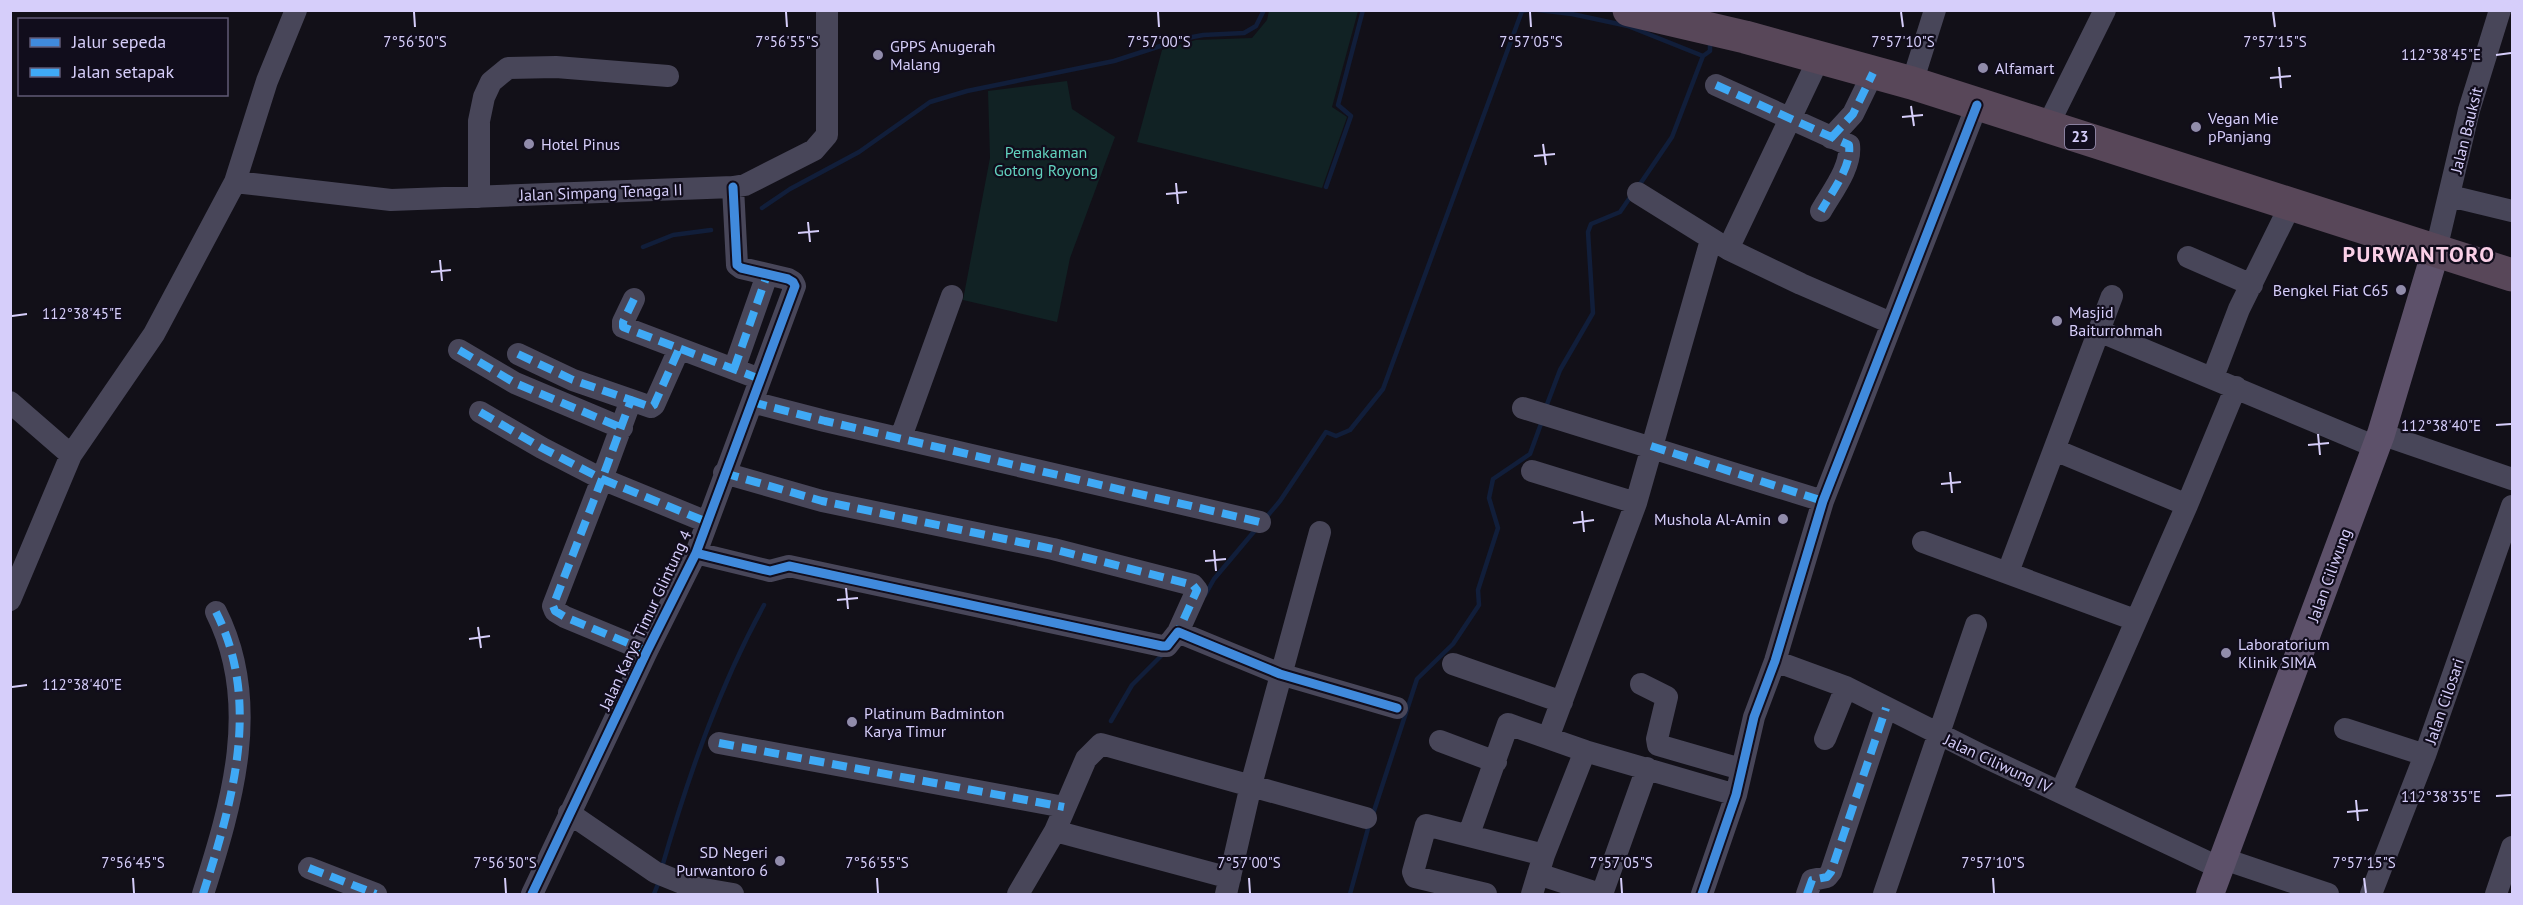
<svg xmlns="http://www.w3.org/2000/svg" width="2523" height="905" font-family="'PT Sans',sans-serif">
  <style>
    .green { fill: #112224 }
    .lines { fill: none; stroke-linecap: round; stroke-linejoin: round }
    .stream { stroke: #111e3a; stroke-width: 4.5 }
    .minor { stroke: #484659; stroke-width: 22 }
    .major { stroke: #5d516a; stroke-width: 28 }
    .highway { stroke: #584759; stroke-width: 33 }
    .quiet { stroke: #3fa9f5; stroke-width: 8; stroke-dasharray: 15 8; stroke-linecap: butt }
    .cycleway-casing { stroke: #110d1c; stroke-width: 13 }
    .cycleway { stroke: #408adc; stroke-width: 9 }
    .ticks { fill: none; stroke: #d6cefa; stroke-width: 2 }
    .poi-dot { fill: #918cab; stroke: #110d1c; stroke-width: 2 }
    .labels { text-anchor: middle; stroke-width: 4.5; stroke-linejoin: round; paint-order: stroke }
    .shield { fill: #110d1c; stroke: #9b94b7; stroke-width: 1.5 }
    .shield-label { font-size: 15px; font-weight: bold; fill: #d6cefa }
    .poi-label { font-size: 16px; fill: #d6cefa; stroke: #110d1c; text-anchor: start }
    .street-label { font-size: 16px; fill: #d6cefa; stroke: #110d1c }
    .park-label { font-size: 16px; fill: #62d2bf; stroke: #110d1c }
    .district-label { font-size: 22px; font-weight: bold; letter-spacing: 1.5px; fill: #fad0e7; stroke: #110d1c }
    .ticks-label { font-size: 15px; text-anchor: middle; fill: #d6cefa; stroke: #110d1c; stroke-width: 4.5; stroke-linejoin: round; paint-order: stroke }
  </style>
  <rect width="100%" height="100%" fill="#121018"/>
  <path class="green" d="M 1269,11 L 1358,11 L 1332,107 L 1347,117 L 1322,188 L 1137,142 L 1162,50 L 1196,40 L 1252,38 L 1267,20 Z
    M 1067,81 L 1072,109 L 1115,137 L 1070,258 L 1057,322 L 963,300 L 990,158 L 988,91 Z"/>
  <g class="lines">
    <path class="stream" d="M 1538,10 L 1572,14 L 1628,26 L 1703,56
      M 1326,187 L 1351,116 L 1338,105 L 1363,10
      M 1638,187 L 1672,137 L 1703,56 L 1710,51 L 1710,41
      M 762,208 L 790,189 L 859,152 L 930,102 L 967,91 L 1114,61 L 1182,39 L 1203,35 L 1244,33 L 1256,26 L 1264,10
      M 643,247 L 673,235 L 711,230
      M 1546,407 L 1560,370 L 1593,313 L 1588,232 L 1591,224 L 1620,212 L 1631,196
      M 1264,520 L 1280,501 L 1326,432 L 1336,436 L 1350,430 L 1383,389 L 1522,11 L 1528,10
      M 1205,595 L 1214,579 L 1257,528
      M 1111,721 L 1132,685 L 1164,653
      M 1373,814 L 1417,679 L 1453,644 L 1479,605 L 1478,590 L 1498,528 L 1489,498 L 1493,479 L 1530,454 L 1542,421
      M 662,867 C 688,777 719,687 764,605
      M 654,894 L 658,884
      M 1350,894 L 1369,825"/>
    <path class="minor" d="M 1912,83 L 1935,10
      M 1716,85 L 1849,145 C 1852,167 1831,193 1821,211
      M 2047,127 L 2105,10
      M 1831,138 L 1853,114 L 1873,73
      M 235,182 L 391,200 L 733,187 L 745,185 L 814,150 L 827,135 L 827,10
      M 1638,193 L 1728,249 L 1801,284 L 1891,323
      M 2450,196 L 2512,211
      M 479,197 L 479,121 L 484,97 L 491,82 L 508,68 L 556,67 L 668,76
      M 1728,249 L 1819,58
      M 2436,250 L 2469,110 L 2500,10
      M 2188,257 L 2252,285
      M 634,299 L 623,322 L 623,327 L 760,379
      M 2099,331 L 2376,447
      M 459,350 L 515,383 L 622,428
      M 518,354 L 573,380 L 631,400 L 602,479 L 707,522
      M 734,369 L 767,275
      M 2213,377 L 2239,309 L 2291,204
      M 631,400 L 651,407 L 654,405 L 679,349
      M 10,402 L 71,455
      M 752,402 L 825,421 L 1260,522
      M 1523,408 L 1823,501
      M 480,412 L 542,448 L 602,479 L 553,606 L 555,611 L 565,617 L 647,651
      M 2381,434 L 2512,479
      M 901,437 L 952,296
      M 2055,450 L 2187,505
      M 1532,471 L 1636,503
      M 724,473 L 822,501 L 1053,549 L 1193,585 L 1197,590 L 1178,632
      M 1923,542 L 2135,620
      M 696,553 L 770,571 L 789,566 L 1162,646 L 1167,646 L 1178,632 L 1280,674 L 1397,708
      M 2008,572 L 2112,296
      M 10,600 L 71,455 L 154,334 L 235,182 L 267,81 L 296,10
      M 1775,661 L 1846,687 L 1985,757 L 2220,868
      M 1453,664 L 1562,702
      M 1641,684 L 1667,697 L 1657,739 L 1658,745 L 1741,769
      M 2345,729 L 2425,755
      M 1548,738 L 1636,503 L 1711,240
      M 1825,739 L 1846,687
      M 1440,741 L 1496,762
      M 719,743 L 1064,807
      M 1585,751 L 1736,795
      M 2061,792 L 2187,505 L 2236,387
      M 569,813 L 655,872 L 692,887 L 691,894
      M 1055,831 L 1230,878
      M 1469,834 L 1508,724 L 1585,751 L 1544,855 L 1532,894
      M 2224,859 L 2328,894
      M 309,868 L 376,894
      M 1538,874 L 1600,894
      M 692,887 L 733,894
      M 203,894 C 232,803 262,703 216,612
      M 532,894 L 647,651 L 696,553 L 795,286 L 793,282 L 788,279 L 741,268 L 737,265 L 733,187
      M 1018,894 L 1055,831 L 1086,759 L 1101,744 L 1366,818
      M 1226,894 L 1251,785 L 1320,532
      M 1486,894 L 1415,877 L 1413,872 L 1426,825 L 1544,855
      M 1602,894 L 1647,768
      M 1702,894 L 1736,795 L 1754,717 L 1775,661 L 1823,501 L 1977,105
      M 1807,894 L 1812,880 L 1827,877 L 1831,872 L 1886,708
      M 1884,894 L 1976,625
      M 2371,894 L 2425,755 L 2512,506
      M 2496,894 L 2512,847"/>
    <path class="major" d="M 2210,894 L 2381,434 L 2436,250"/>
    <path class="highway" d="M 1629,10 L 1745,37 L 1912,83 L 2512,275"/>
    <path class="quiet" d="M 1716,85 L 1849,145 C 1852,167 1831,193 1821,211
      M 1831,138 L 1853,114 L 1873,73
      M 634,299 L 623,322 L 623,327 L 760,379
      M 459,350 L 515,383 L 622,428
      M 518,354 L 573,380 L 631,400 L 602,479 L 707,522
      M 734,369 L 767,275
      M 631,400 L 651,407 L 654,405 L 679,349
      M 752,402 L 825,421 L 1260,522
      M 480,412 L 542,448 L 602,479 L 553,606 L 555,611 L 565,617 L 647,651
      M 1651,446 L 1823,501
      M 724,473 L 822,501 L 1053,549 L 1193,585 L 1197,590 L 1178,632
      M 719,743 L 1064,807
      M 309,868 L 376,894
      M 203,894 C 232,803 262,703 216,612
      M 1807,894 L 1812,880 L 1827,877 L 1831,872 L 1886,708"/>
    <defs>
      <path id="cycleway" d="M 696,553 L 770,571 L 789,566 L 1162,646 L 1167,646 L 1178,632 L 1280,674 L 1397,708
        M 532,894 L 647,651 L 696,553 L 795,286 L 793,282 L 788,279 L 741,268 L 737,265 L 733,187
        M 1702,894 L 1736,795 L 1754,717 L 1775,661 L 1823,501 L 1977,105"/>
    </defs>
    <use href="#cycleway" class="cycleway-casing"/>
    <use href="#cycleway" class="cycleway"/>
  </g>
  <path class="ticks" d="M 414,12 L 415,27M 786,12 L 787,27M 1158,12 L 1159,27M 1530,12 L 1531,27M 1901,12 L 1903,27M 2273,12 L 2275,27M 2496,55 L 2511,53M 2279,67 L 2281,88M 2270,78 L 2291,76M 1911,106 L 1914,126M 1902,117 L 1923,115M 1543,144 L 1546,165M 1534,156 L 1555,154M 1176,183 L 1178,204M 1166,194 L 1187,192M 808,222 L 810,242M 798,233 L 819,231M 440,260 L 442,281M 431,272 L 451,270M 12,316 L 27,314M 2496,425 L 2511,424M 2318,434 L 2320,455M 2308,445 L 2329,443M 1950,472 L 1952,493M 1941,484 L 1961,482M 1582,511 L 1584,532M 1573,523 L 1594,520M 1214,550 L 1216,571M 1205,561 L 1226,559M 846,588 L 848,609M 837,600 L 858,598M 478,627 L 481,648M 469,639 L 490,636M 12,687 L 27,685M 2496,796 L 2511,795M 2356,800 L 2358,821M 2347,812 L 2368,810M 133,878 L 134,893M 505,878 L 506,893M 877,878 L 878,893M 1249,878 L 1250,893M 1621,878 L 1622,893M 1993,878 L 1994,893M 2364,878 L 2366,893"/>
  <g class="poi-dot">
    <circle cx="878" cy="55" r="6"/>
    <circle cx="1983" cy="68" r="6"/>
    <circle cx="2196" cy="127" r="6"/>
    <circle cx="529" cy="144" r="6"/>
    <circle cx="2401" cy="290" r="6"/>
    <circle cx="2057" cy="321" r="6"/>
    <circle cx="1783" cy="519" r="6"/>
    <circle cx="2226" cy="653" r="6"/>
    <circle cx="852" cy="722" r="6"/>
    <circle cx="780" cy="861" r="6"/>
  </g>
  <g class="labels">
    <rect class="shield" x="2065" y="125" width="30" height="24" rx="4.5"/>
    <g class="shield-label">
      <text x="2080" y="142">23</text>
    </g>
    <g class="poi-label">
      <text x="890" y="52">GPPS Anugerah<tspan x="890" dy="18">Malang</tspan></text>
      <text x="1995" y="74">Alfamart</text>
      <text x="2208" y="124">Vegan Mie<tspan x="2208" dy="18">pPanjang</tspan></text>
      <text x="541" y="150">Hotel Pinus</text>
      <text x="2389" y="296" text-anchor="end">Bengkel Fiat C65</text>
      <text x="2069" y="318">Masjid<tspan x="2069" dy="18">Baiturrohmah</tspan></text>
      <text x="1771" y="525" text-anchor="end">Mushola Al-Amin</text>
      <text x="2238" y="650">Laboratorium<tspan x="2238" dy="18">Klinik SIMA</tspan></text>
      <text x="864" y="719">Platinum Badminton<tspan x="864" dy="18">Karya Timur</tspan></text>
      <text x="768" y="858" text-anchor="end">SD Negeri<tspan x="768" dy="18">Purwantoro 6</tspan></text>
    </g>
    <g class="street-label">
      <text transform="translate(2466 130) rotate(-76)" y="6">Jalan Bauksit</text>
      <text transform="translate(601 192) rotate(-2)" y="6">Jalan Simpang Tenaga II</text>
      <text transform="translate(2329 575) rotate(-70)" y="6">Jalan Ciliwung</text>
      <text transform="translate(645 620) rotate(-65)" y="6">Jalan Karya Timur Glintung 4</text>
      <text transform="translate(2444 701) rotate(-71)" y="6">Jalan Cilosari</text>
      <text transform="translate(1998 763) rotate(25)" y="6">Jalan Ciliwung IV</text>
    </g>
    <g class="park-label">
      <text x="1046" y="158">Pemakaman<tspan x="1046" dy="18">Gotong Royong</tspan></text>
    </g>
    <g class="district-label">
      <text x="2419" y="262">PURWANTORO</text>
    </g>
  </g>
  <g class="ticks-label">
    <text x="415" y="47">7°56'50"S</text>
    <text x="787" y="47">7°56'55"S</text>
    <text x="1159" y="47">7°57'00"S</text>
    <text x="1531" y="47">7°57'05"S</text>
    <text x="1903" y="47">7°57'10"S</text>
    <text x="2275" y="47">7°57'15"S</text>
    <text x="2441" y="60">112°38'45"E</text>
    <text x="82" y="319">112°38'45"E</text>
    <text x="2441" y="431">112°38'40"E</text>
    <text x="82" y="690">112°38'40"E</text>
    <text x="2441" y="802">112°38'35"E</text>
    <text x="133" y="868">7°56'45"S</text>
    <text x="505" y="868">7°56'50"S</text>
    <text x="877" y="868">7°56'55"S</text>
    <text x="1249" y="868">7°57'00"S</text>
    <text x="1621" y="868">7°57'05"S</text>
    <text x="1993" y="868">7°57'10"S</text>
    <text x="2364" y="868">7°57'15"S</text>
  </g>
  <rect width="2523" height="905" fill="none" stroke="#d6cefa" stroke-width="24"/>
  <rect x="18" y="18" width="210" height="78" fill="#110d1c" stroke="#605a75" stroke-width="1.5"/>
  <rect x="30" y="38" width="30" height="9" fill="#408adc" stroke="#605a75" stroke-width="1.5"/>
  <text x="72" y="48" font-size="18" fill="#d6cefa">Jalur sepeda</text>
  <rect x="30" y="68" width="30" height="9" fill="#3fa9f5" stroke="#605a75" stroke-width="1.5"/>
  <text x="72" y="78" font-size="18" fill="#d6cefa">Jalan setapak</text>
</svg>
